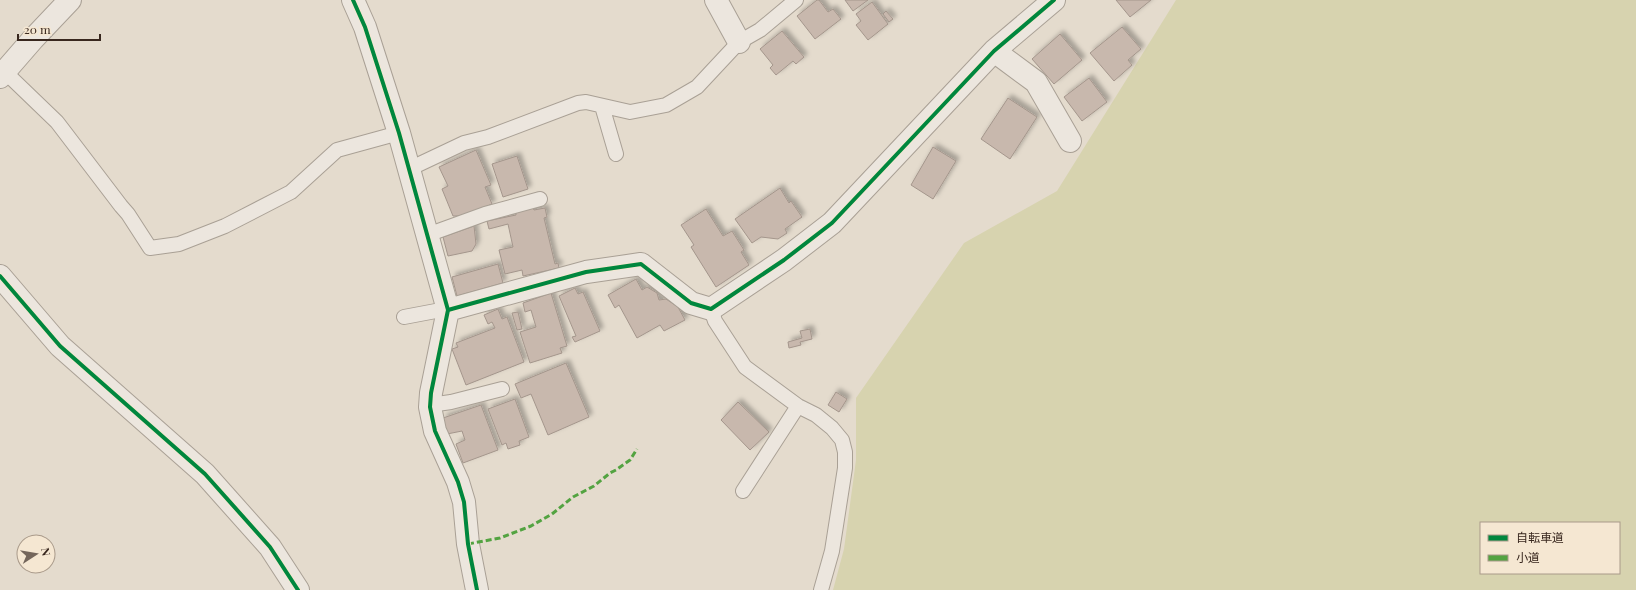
<svg xmlns="http://www.w3.org/2000/svg" width="1636" height="590" font-family="'Playfair Display','Noto Sans JP',serif">
  <style>
    .green { fill: #d7d3af; fill-rule: evenodd }
    .building { fill: #c8b8ad; stroke: #a4968c; filter: url(#shadow) }
    .lines { fill: none; stroke-linecap: round; stroke-linejoin: round }
    .service-casing { stroke: #a9a095; stroke-width: 16 }
    .minor-casing { stroke: #a9a095; stroke-width: 24 }
    .service { stroke: #ece6de; stroke-width: 14 }
    .minor { stroke: #ece6de; stroke-width: 22 }
    .quiet { stroke: #53a341; stroke-width: 3; stroke-dasharray: 6 3; stroke-linecap: butt }
    .cycleway-casing { stroke: #f5e7d2; stroke-width: 6 }
    .cycleway { stroke: #00873e; stroke-width: 4 }
  </style>
  <defs>
    <filter id="shadow"><feDropShadow dx="3.5" dy="-3.5" stdDeviation="2" flood-color="#0004"/></filter>
  </defs>
  <rect width="100%" height="100%" fill="#e4dbcd"/>
  <path class="green" d="M 1176,0 L 1636,0 L 1636,590 L 833,590 L 844,549 L 856,460 L 856,398 L 964,243 L 1057,191 ZM 1481,523 L 1619,523 L 1619,573 L 1481,573 Z"/>
  <path class="building" d="M 817,0 L 819,0 L 828,12 L 833,9 L 841,19 L 815,39 L 797,16 Z
    M 845,0 L 868,0 L 853,11 Z
    M 1116,0 L 1151,0 L 1130,17 Z
    M 872,2 L 888,24 L 868,40 L 856,25 L 861,21 L 856,14 Z
    M 886,11 L 893,19 L 889,22 L 883,14 Z
    M 1122,27 L 1141,49 L 1128,60 L 1132,65 L 1114,81 L 1090,53 Z
    M 782,31 L 804,57 L 796,64 L 793,61 L 776,75 L 770,68 L 773,65 L 760,49 Z
    M 1060,34 L 1082,60 L 1054,84 L 1032,59 Z
    M 1089,78 L 1107,102 L 1082,121 L 1064,97 Z
    M 1008,98 L 1037,117 L 1010,159 L 981,139 Z
    M 933,147 L 956,161 L 933,199 L 911,185 Z
    M 476,150 L 491,185 L 485,187 L 492,204 L 463,216 L 453,216 L 442,189 L 448,186 L 439,167 Z
    M 517,156 L 528,189 L 503,197 L 492,164 Z
    M 780,188 L 789,203 L 791,201 L 802,217 L 785,229 L 787,233 L 778,239 L 761,237 L 752,243 L 735,219 Z
    M 533,208 L 534,210 L 545,208 L 547,217 L 544,218 L 555,264 L 558,263 L 559,268 L 523,276 L 522,270 L 505,274 L 499,250 L 513,247 L 508,224 L 489,229 L 487,221 L 516,215 L 516,212 Z
    M 706,209 L 723,236 L 732,231 L 744,250 L 741,252 L 749,265 L 716,287 L 691,247 L 694,245 L 681,225 Z
    M 474,226 L 476,244 L 472,251 L 448,256 L 443,237 Z
    M 498,264 L 503,283 L 457,296 L 452,277 Z
    M 636,279 L 642,290 L 647,287 L 657,293 L 659,300 L 666,299 L 678,307 L 685,320 L 664,331 L 660,325 L 637,338 L 619,305 L 615,308 L 608,295 Z
    M 575,288 L 578,294 L 583,292 L 600,331 L 575,342 L 572,337 L 576,336 L 559,296 Z
    M 551,293 L 567,346 L 560,348 L 562,353 L 530,363 L 520,332 L 536,327 L 531,310 L 525,312 L 523,303 Z
    M 498,309 L 502,319 L 507,317 L 524,362 L 466,385 L 452,349 L 458,347 L 456,343 L 495,328 L 492,322 L 488,324 L 484,315 Z
    M 518,312 L 522,329 L 517,330 L 512,313 Z
    M 810,329 L 812,339 L 800,342 L 801,345 L 789,348 L 788,342 L 802,338 L 800,331 Z
    M 566,363 L 589,417 L 548,435 L 531,394 L 521,398 L 515,384 Z
    M 836,392 L 847,399 L 839,412 L 828,405 Z
    M 515,399 L 529,437 L 519,441 L 520,445 L 508,449 L 506,443 L 502,445 L 488,409 Z
    M 738,402 L 769,432 L 750,450 L 721,420 Z
    M 481,405 L 498,450 L 463,463 L 456,444 L 465,440 L 462,431 L 447,434 L 443,418 Z"/>
  <g class="lines">
    <defs>
      <path id="service" d="M 4,71 L 57,122 L 121,206 L 128,214 L 150,248 L 179,244 L 225,226 L 291,192 L 337,150 L 399,133
        M 602,106 L 616,154
        M 409,169 L 464,143 L 488,137 L 578,103 L 586,102 L 630,112 L 666,105 L 697,87 L 739,42 L 760,30 L 796,0
        M 427,235 L 485,214 L 540,199
        M 711,309 L 715,321 L 745,367 L 798,406 L 816,415 L 832,428 L 842,440 L 845,452 L 845,468 L 832,551 L 821,590
        M 404,317 L 441,310 L 448,310
        M 430,405 L 451,402 L 502,389
        M 743,491 L 798,406"/>
      <path id="minor" d="M 353,0 L 365,27 L 399,133 L 448,310 L 431,393 L 430,407 L 435,431 L 458,482 L 464,502 L 468,544 L 477,590
        M 716,0 L 739,42
        M 994,51 L 1036,82 L 1070,141
        M 0,77 L 33,39 L 70,0
        M 0,276 L 60,346 L 205,474 L 270,547 L 298,590
        M 448,310 L 586,272 L 641,264 L 691,303 L 711,309 L 784,260 L 832,223 L 994,51 L 1054,0"/>
    </defs>
    <use href="#service" class="service-casing"/>
    <use href="#minor" class="minor-casing"/>
    <use href="#service" class="service"/>
    <use href="#minor" class="minor"/>
    <path class="quiet" d="M 468,544 L 500,538 L 531,526 L 552,514 L 573,497 L 594,486 L 610,473 L 616,470 L 630,460 L 637,449"/>
    <defs>
      <path id="cycleway" d="M 353,0 L 365,27 L 399,133 L 448,310 L 431,393 L 430,407 L 435,431 L 458,482 L 464,502 L 468,544 L 477,590
        M 0,276 L 60,346 L 205,474 L 270,547 L 298,590
        M 448,310 L 586,272 L 641,264 L 691,303 L 711,309 L 784,260 L 832,223 L 994,51 L 1054,0"/>
    </defs>
    <use href="#cycleway" class="cycleway-casing"/>
    <use href="#cycleway" class="cycleway"/>
  </g>
  <rect x="1480" y="522" width="140" height="52" fill="#f5e7d2" stroke="#a99a8a"/>
  <rect x="1488" y="535" width="20" height="6" fill="#00873e" stroke="#a99a8a"/>
  <text x="1516" y="542" font-size="12" fill="#38271e">自転車道</text>
  <rect x="1488" y="555" width="20" height="6" fill="#53a341" stroke="#a99a8a"/>
  <text x="1516" y="562" font-size="12" fill="#38271e">小道</text>
  <g transform="translate(36 554) rotate(78)"><circle r="19" fill="#f5e7d2" stroke="#a99a8a"/>
  <path d="M0-3L7 15L0 10L-7 15Z" fill="#74665b"/>
  <text y="-6" font-size="11" font-weight="bold" text-anchor="middle" fill="#38271e">N</text>
  </g>
  <path d="M18 34v6h82v-6" fill="none" stroke="#38271e" stroke-width="2"/>
  <text x="24" y="34" font-size="12" fill="#38271e" stroke="#f5e7d2" stroke-width="3" paint-order="stroke">20 m</text>
</svg>
